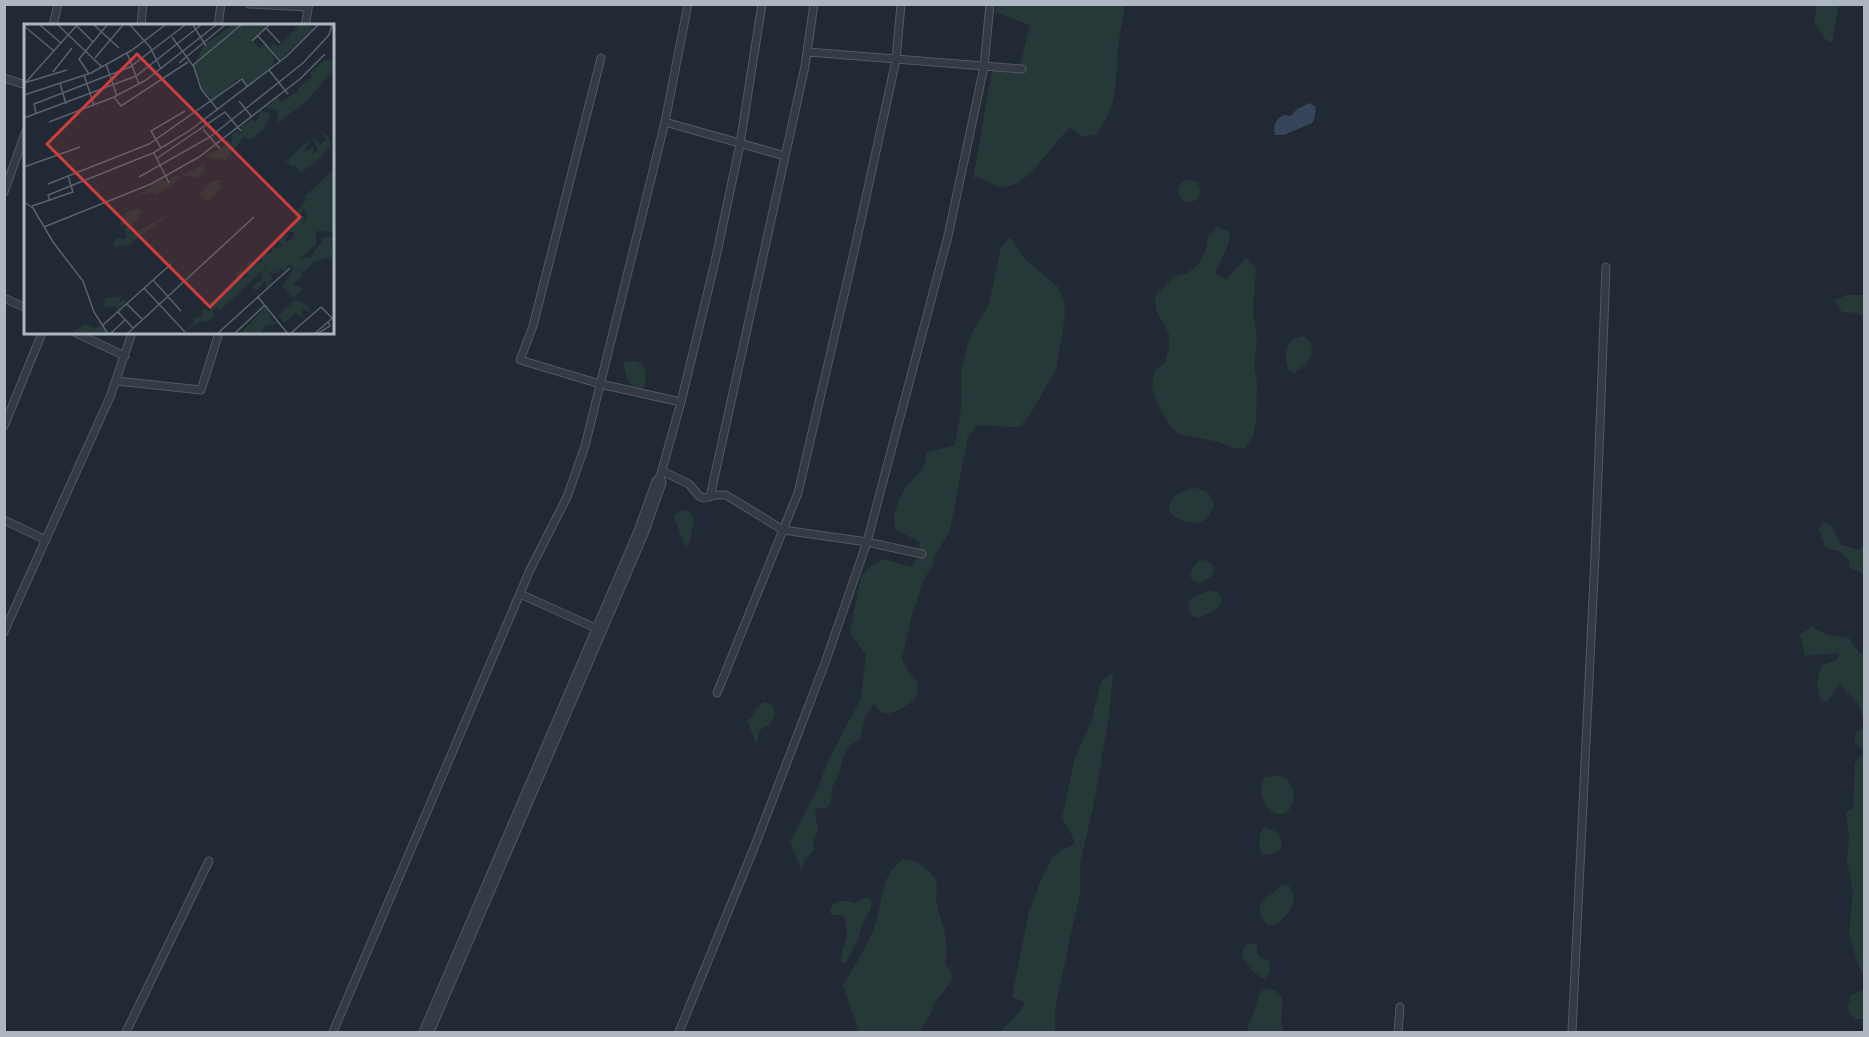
<svg xmlns="http://www.w3.org/2000/svg" width="1869" height="1037" font-family="Rubik,sans-serif">
  <style>
    .green { fill: #263837 }
    .water { fill: #36455b }
    .lines { fill: none; stroke-linecap: round; stroke-linejoin: round }
    .minor-casing { stroke: #515963; stroke-width: 9 }
    .minor { stroke: #343b45; stroke-width: 7 }
    .inset-road { fill: none; stroke: #59626d; stroke-width: 1.5 }
    .view { fill: #d03d3f; fill-opacity: 0.15; stroke: #d03d3f; stroke-width: 3 }
    .inset-edge { fill: none; stroke: #aeb6c2; stroke-width: 3 }
  </style>
  <rect width="100%" height="100%" fill="#212a34"/>
  <path class="green" d="M 997,5 L 1125,5 C 1124,19 1119,32 1118,46 C 1115,82 1120,105 1095,135 L 1081,136 L 1070,128 C 1052,143 1028,188 1003,187 C 995,187 984,179 977,176 L 973,180 L 992,70 L 1019,69 L 1030,25 L 995,12 Z
    M 1817,5 L 1839,5 L 1832,43 L 1825,39 L 1814,21 Z
    M1178 191a11 11 0 1 1 22 0a11 11 0 1 1-22 0Z
    M 1218,227 L 1231,233 L 1227,247 L 1215,273 L 1226,280 L 1246,258 L 1256,268 L 1253,309 L 1257,338 L 1254,367 L 1257,381 L 1256,422 L 1253,436 L 1245,448 L 1232,448 L 1219,442 L 1179,434 L 1169,424 L 1156,401 L 1152,387 L 1154,372 L 1165,362 L 1169,348 L 1169,334 L 1156,310 L 1155,296 L 1175,276 L 1188,273 L 1199,263 L 1206,250 L 1208,236 Z
    M 1010,237 L 1027,261 L 1058,287 L 1064,300 L 1065,315 L 1056,369 L 1030,415 L 1019,427 C 1005,428 992,425 978,425 L 968,435 L 950,531 L 935,555 L 932,567 L 924,579 L 911,618 L 902,659 L 908,671 L 917,682 L 917,696 C 906,707 898,713 883,714 L 874,704 L 866,715 L 860,739 L 851,745 L 845,752 L 836,782 L 832,787 L 831,804 L 826,808 L 816,808 C 812,827 825,824 813,839 L 815,849 L 804,861 L 802,872 L 790,842 L 818,788 L 828,761 L 861,698 L 866,655 L 850,633 L 861,576 L 871,566 L 884,559 L 911,567 L 920,556 L 919,542 L 895,529 L 894,515 L 898,502 L 905,488 L 924,467 L 927,452 L 955,445 L 962,404 L 961,372 L 968,343 L 974,329 L 989,304 L 1001,248 Z
    M 1846,295 L 1864,295 L 1864,317 L 1857,313 L 1842,312 L 1834,301 Z
    M 1303,336 C 1321,346 1308,366 1294,373 L 1288,369 C 1284,354 1284,339 1303,336 Z
    M 634,361 L 641,363 L 646,372 L 645,386 L 640,391 C 628,388 626,373 623,362 Z
    M 1193,488 C 1205,489 1211,493 1214,505 C 1212,509 1210,515 1207,518 C 1199,527 1177,521 1170,513 C 1168,495 1179,493 1193,488 Z
    M 683,510 L 689,511 L 694,518 L 690,541 L 686,549 L 674,516 Z
    M 1824,523 L 1832,526 L 1840,544 L 1860,550 L 1864,546 L 1864,602 L 1863,574 L 1849,567 L 1849,560 L 1839,551 L 1825,548 L 1819,528 Z
    M 1205,560 L 1211,563 L 1214,569 L 1212,576 L 1201,583 L 1194,582 L 1190,576 L 1192,569 L 1198,561 Z
    M 1209,590 L 1217,592 L 1222,597 C 1222,611 1209,611 1199,618 L 1193,616 L 1189,610 L 1188,603 L 1193,598 Z
    M 1811,626 L 1827,635 L 1849,638 L 1860,654 L 1864,654 L 1864,716 L 1862,716 L 1858,703 L 1839,684 L 1828,701 L 1821,700 C 1817,687 1816,677 1822,665 L 1837,660 L 1839,653 L 1805,656 L 1800,635 Z
    M 1113,673 L 1109,715 L 1095,798 L 1080,864 L 1080,892 L 1055,1009 L 1055,1032 L 1001,1032 C 1010,1020 1019,1016 1025,1002 L 1012,997 L 1029,912 L 1039,885 L 1051,859 L 1061,850 L 1075,844 L 1070,831 L 1062,819 L 1074,761 L 1091,722 L 1101,681 Z
    M 764,702 C 774,704 778,712 772,721 C 769,726 764,727 760,730 L 756,744 L 747,720 L 752,718 L 756,709 Z
    M 1860,729 L 1864,730 L 1864,973 L 1860,970 L 1849,934 L 1853,891 L 1847,862 L 1849,834 L 1846,812 L 1853,808 L 1855,763 L 1864,752 L 1855,741 L 1855,734 Z
    M 1279,776 L 1286,778 L 1294,790 C 1293,794 1294,800 1292,804 C 1283,829 1252,804 1264,777 Z
    M 1263,827 C 1276,831 1283,834 1281,849 L 1269,855 L 1262,855 C 1258,846 1259,836 1263,827 Z
    M 903,859 C 914,859 928,868 934,877 C 940,887 934,895 937,904 C 941,924 951,943 945,964 L 953,975 L 951,982 L 934,1003 L 930,1016 L 922,1027 L 921,1032 L 859,1032 L 843,985 C 853,968 865,950 873,931 C 884,905 878,876 903,859 Z
    M 1282,885 L 1289,886 C 1301,901 1288,917 1274,925 L 1267,924 C 1249,906 1269,897 1282,885 Z
    M 865,898 L 869,898 L 871,901 L 871,908 L 861,927 L 858,940 L 845,964 L 840,960 L 847,936 L 845,918 L 839,915 L 832,915 L 830,912 C 832,899 845,899 856,903 Z
    M 1248,943 L 1257,945 L 1257,952 L 1261,958 L 1268,960 C 1271,968 1270,972 1265,979 C 1256,976 1246,964 1242,956 L 1244,948 Z
    M 1273,989 C 1286,996 1282,1004 1281,1017 C 1281,1022 1282,1027 1284,1032 L 1248,1032 C 1247,1024 1250,1021 1254,1013 C 1257,1004 1256,998 1263,990 Z
    M 1864,989 L 1864,1019 L 1856,1019 L 1847,1010 L 1851,995 Z"/>
  <path class="water" d="M 1310,103 L 1316,107 L 1314,120 L 1312,123 L 1284,135 L 1275,135 C 1273,126 1275,119 1284,115 L 1291,116 L 1297,109 Z"/>
  <g class="lines">
    <defs>
      <path id="minor" d="M 249,4 L 308,7
        M 53,26 L 58,4
        M 141,26 L 143,4
        M 218,26 L 221,4
        M 305,26 L 309,4
        M 808,52 L 1022,69
        M 601,58 L 533,326 L 520,360 L 600,384 L 681,402
        M 4,78 L 26,85
        M 665,122 L 785,156
        M 4,192 L 26,131
        M 4,298 L 26,308
        M 76,333 L 125,356
        M 117,381 L 201,390 L 219,333
        M 4,426 L 42,333
        M 662,471 L 689,484 L 699,496 L 704,498 L 716,495 L 726,495 L 783,530 L 867,542 L 922,554
        M 710,497 L 805,66 L 814,4
        M 4,520 L 46,540
        M 520,594 L 600,630
        M 4,632 L 110,397 L 132,333
        M 717,693 L 798,493 L 854,252 L 896,60 L 901,4
        M 126,1032 L 209,861
        M 333,1032 L 530,570 L 567,497 L 585,446 L 665,122 L 688,4
        M 423,1032 L 638,531 L 656,481 L 660,477
        M 430,1032 L 644,534 L 662,483 L 660,477 L 681,402 L 715,262 L 740,144 L 762,4
        M 679,1032 L 756,843 L 825,663 L 867,542 L 948,236 L 984,67 L 990,4
        M 1398,1032 L 1400,1007
        M 1572,1032 L 1595,556 L 1606,267"/>
    </defs>
    <use href="#minor" class="minor-casing"/>
    <use href="#minor" class="minor"/>
  </g>
  <g transform="translate(24 24)">
    <rect width="310" height="310" fill="#212a34"/>
    <path d="M 209,1 L 245,1 L 228,17 L 236,24 L 241,18 L 249,30 L 250,41 L 224,61 L 218,54 L 212,56 L 190,77 L 178,65 L 170,42 L 180,21 ZM 276,1 L 290,4 L 257,36 L 246,23 L 250,20 L 254,23 ZM 300,36 L 310,37 L 309,45 L 286,74 L 253,100 L 254,87 L 243,83 L 254,74 L 257,78 L 275,67 L 274,64 L 289,53 L 286,49 ZM 237,86 L 247,90 L 240,105 L 225,116 L 220,112 L 202,136 L 184,134 L 182,131 L 201,122 L 203,115 L 207,119 L 208,111 L 212,107 L 216,111 L 217,103 L 228,95 L 232,98 ZM 297,107 L 304,112 L 307,122 L 290,139 L 276,149 L 272,141 L 265,142 L 265,137 L 258,141 L 286,115 L 280,128 L 290,123 L 288,130 L 294,126 L 289,114 L 296,120 L 302,116 ZM 181,139 L 180,149 L 173,154 L 160,152 L 132,171 L 126,168 L 107,176 L 138,155 L 145,159 L 146,153 L 158,152 ZM 310,145 L 310,208 L 292,207 L 292,220 L 277,234 L 287,233 L 301,213 L 310,213 L 307,221 L 310,232 L 289,238 L 280,248 L 275,245 L 279,251 L 269,260 L 279,265 L 270,273 L 258,262 L 268,249 L 269,241 L 263,242 L 263,249 L 256,245 L 253,250 L 250,245 L 251,249 L 244,248 L 249,254 L 244,259 L 249,257 L 243,263 L 241,257 L 232,267 L 228,262 L 238,256 L 237,250 L 247,239 L 194,288 L 194,283 L 189,286 L 190,292 L 183,298 L 177,297 L 162,307 L 171,297 L 168,294 L 179,292 L 179,285 L 185,287 L 189,282 L 186,279 L 214,257 L 211,250 L 216,247 L 215,242 L 220,251 L 218,256 L 225,250 L 220,249 L 226,235 L 229,240 L 238,238 L 238,229 L 248,229 L 247,216 L 253,226 L 254,220 L 260,223 L 254,217 L 260,209 L 265,212 L 260,214 L 263,218 L 269,214 L 270,208 L 265,208 L 275,193 L 281,192 L 277,202 L 284,192 L 279,184 L 277,192 L 269,193 L 282,176 L 279,174 ZM 200,156 L 195,160 L 199,163 L 184,177 L 175,170 L 188,157 ZM 114,184 L 118,188 L 111,198 L 95,202 L 101,189 ZM 152,186 L 104,221 L 90,224 L 91,214 L 101,215 L 102,207 L 98,205 L 106,202 L 107,209 L 114,207 ZM 97,272 L 95,278 L 101,275 L 102,279 L 93,287 L 91,282 L 79,283 L 82,274 ZM 271,276 L 284,282 L 288,290 L 280,285 L 277,288 L 282,295 L 272,289 L 260,299 L 254,292 ZM 242,282 L 248,297 L 254,299 L 241,302 L 235,310 L 216,310 ZM 61,300 L 71,304 L 79,300 L 84,310 L 46,310 Z" fill="#263837"/>
    <path class="inset-road" d="M 16,1 L 37,19M 34,1 L 78,43M 52,1 L 69,18M 70,1 L 95,24M 106,1 L 126,23 L 137,45M 169,1 L 182,22M 0,2 L 30,27M 242,4 L 256,19M 234,12 L 256,37M 148,13 L 170,43 L 177,65 L 194,86M 228,17 L 245,1M 103,29 L 115,60M 71,34 L 99,1M 155,39 L 201,1M 82,40 L 93,72M 168,42 L 217,1M 245,46 L 264,70M 29,48 L 48,24M 65,50 L 55,35 L 83,1M 60,51 L 70,81M 2,58 L 53,1M 0,59 L 43,46M 36,59 L 42,80M 0,71 L 67,49 L 108,26 L 141,1M 90,73 L 97,82 L 164,38M 215,77 L 228,93M 12,89 L 10,80 L 106,43 L 161,1M 0,94 L 112,52 L 177,1M 25,98 L 90,73 L 122,56 L 192,1M 179,105 L 196,125M 137,124 L 127,107 L 161,87M 130,129 L 145,159M 132,135 L 201,88 L 217,107M 0,143 L 56,123M 115,153 L 186,113 L 279,39 L 305,11 L 308,1M 24,160 L 125,120 L 218,55 L 223,62M 26,177 L 24,171 L 129,129 L 165,107 L 263,32 L 294,1M 0,178 L 9,184 L 29,218 L 59,257 L 70,288 L 84,310M 8,182 L 49,168 L 44,152M 20,203 L 127,160 L 175,133 L 276,55 L 301,30M 129,256 L 157,287M 120,264 L 161,308M 234,273 L 264,310M 103,280 L 118,295M 94,288 L 109,304M 79,301 L 147,240M 86,310 L 101,296M 103,310 L 230,193M 193,310 L 266,244M 210,310 L 241,281M 266,310 L 297,283 L 308,294M 290,310 L 311,292M 293,310 L 306,302 L 304,297"/>
    <path class="view" d="M 113,30 L 276,193 L 186,283 L 23,120 Z"/>
    <rect width="310" height="310" class="inset-edge"/>
  </g>
  <rect width="1869" height="1037" fill="none" stroke="#aeb6c2" stroke-width="12"/>
</svg>
